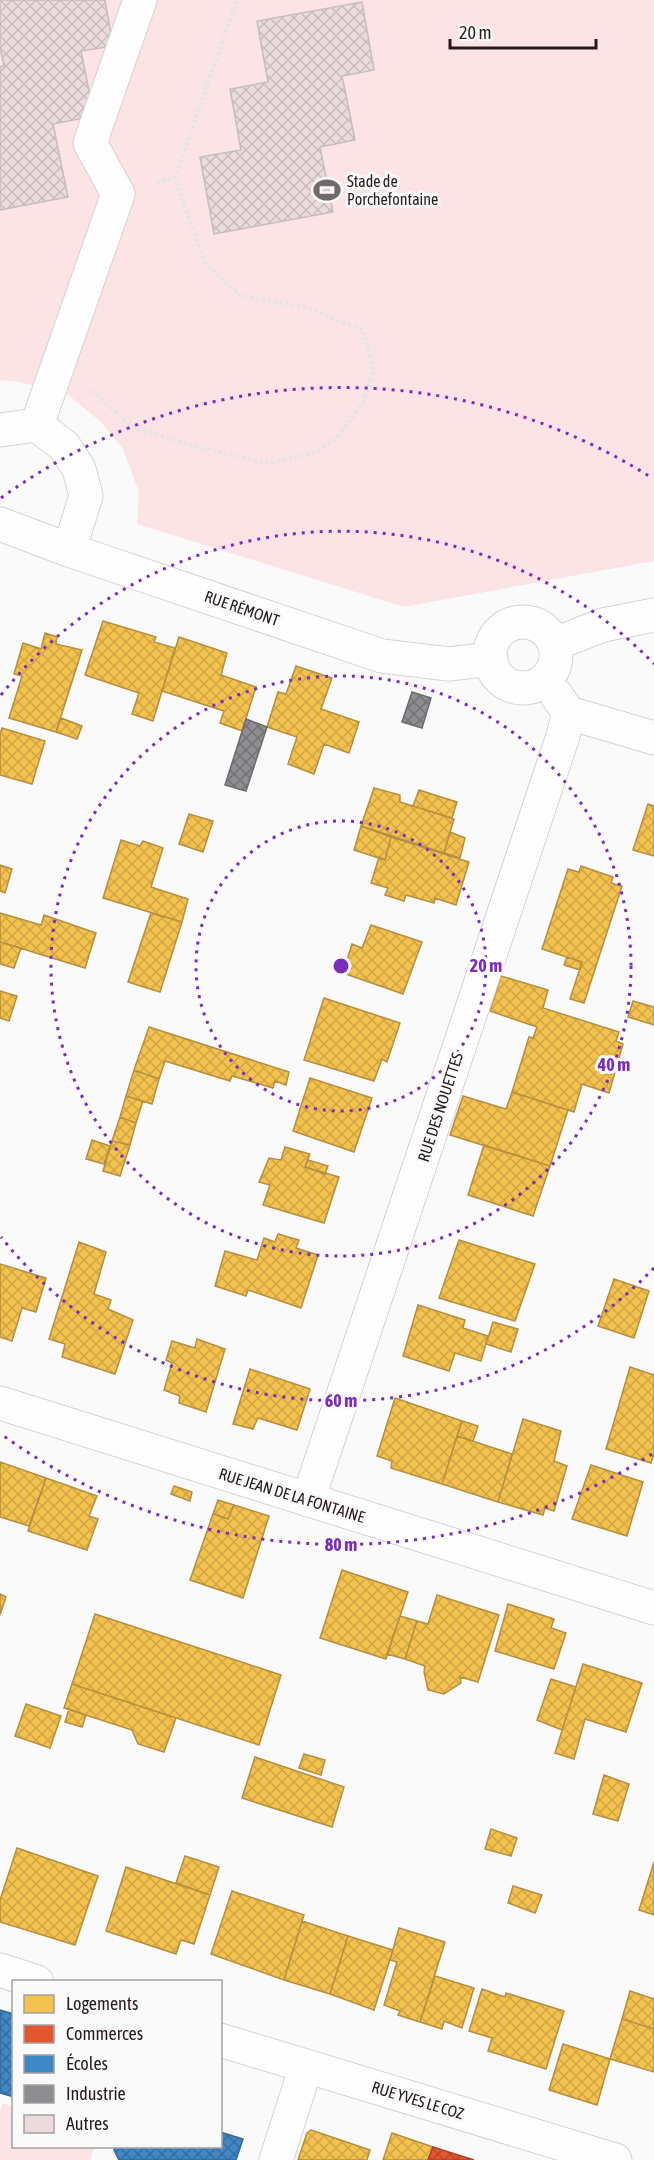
<svg xmlns="http://www.w3.org/2000/svg" width="654" height="2160" font-family="'Asap Condensed',sans-serif">
  <style>
    .green { fill: #fce3e5 }
    .homes { fill: url(#homes-cross-hatch); stroke: #b58f3f; stroke-width: 1.5 }
    .shops { fill: url(#shops-cross-hatch); stroke: #ac4528; stroke-width: 1.5 }
    .schools { fill: url(#schools-cross-hatch); stroke: #386792; stroke-width: 1.5 }
    .industry { fill: url(#industry-cross-hatch); stroke: #6f6a6e; stroke-width: 1.5 }
    .building { fill: url(#building-cross-hatch); stroke: #c4bcbe; stroke-width: 1.5 }
    .lines { fill: none; stroke-linecap: round; stroke-linejoin: round }
    .minor-casing { stroke: #d8d1d1; stroke-width: 35 }
    .major-casing { stroke: #d8d1d1; stroke-width: 35 }
    .path { stroke: #e5e5e5; stroke-width: 4; stroke-dasharray: 3 3; stroke-linecap: butt }
    .minor { stroke: #fefefe; stroke-width: 33 }
    .major { stroke: #fefefe; stroke-width: 33 }
    .ring { fill: none; stroke: #7b2cbf; stroke-width: 3; stroke-dasharray: 3 6 }
    .labels { text-anchor: middle; stroke-width: 6; stroke-linejoin: round; paint-order: stroke }
    .poi-label { font-size: 16px; fill: #281a1b; stroke: #fafafa; text-anchor: start }
    .street-label { font-size: 16px; fill: #281a1b; stroke: #fafafa }
    .centre { fill: #7b2cbf; stroke: #fafafa; stroke-width: 3 }
    .ring-label { font-size: 18px; text-anchor: middle; font-weight: bold; fill: #7b2cbf; stroke: #fafafa; stroke-width: 6; stroke-linejoin: round; paint-order: stroke }
  </style>
  <defs>
    <pattern id="homes-cross-hatch" width="8" height="8" patternUnits="userSpaceOnUse" patternTransform="scale(1.5)"><rect width="8" height="8" fill="#f2c14e"/><path d="M0 0l8 8M0 8l8-8" fill="none" stroke="#d0a544"/></pattern>
    <pattern id="shops-cross-hatch" width="8" height="8" patternUnits="userSpaceOnUse" patternTransform="scale(1.5)"><rect width="8" height="8" fill="#e4572e"/><path d="M0 0l8 8M0 8l8-8" fill="none" stroke="#b94726"/></pattern>
    <pattern id="schools-cross-hatch" width="8" height="8" patternUnits="userSpaceOnUse" patternTransform="scale(1.5)"><rect width="8" height="8" fill="#3f88c5"/><path d="M0 0l8 8M0 8l8-8" fill="none" stroke="#356e9f"/></pattern>
    <pattern id="industry-cross-hatch" width="8" height="8" patternUnits="userSpaceOnUse" patternTransform="scale(1.5)"><rect width="8" height="8" fill="#8d8d92"/><path d="M0 0l8 8M0 8l8-8" fill="none" stroke="#737276"/></pattern>
    <pattern id="building-cross-hatch" width="8" height="8" patternUnits="userSpaceOnUse" patternTransform="scale(1.5)"><rect width="8" height="8" fill="#ebdbdc"/><path d="M0 0l8 8M0 8l8-8" fill="none" stroke="#cabbbc"/></pattern>
  </defs>
  <rect width="100%" height="100%" fill="#fafafa"/>
  <path class="green" d="M 0,0 L 654,0 L 654,561 L 404,607 L 137,524 L 139,492 L 123,449 L 101,422 L 67,394 L 20,382 L 0,380 Z
    M 3,2103 L 13,2107 L 14,2146 L 94,2147 L 90,2160 L 0,2160 L 0,2111 Z"/>
  <path class="homes" d="M 103,621 L 156,637 L 154,642 L 175,648 L 153,721 L 132,714 L 139,693 L 85,675 Z
    M 45,633 L 57,637 L 56,644 L 82,650 L 56,732 L 9,718 L 22,676 L 14,674 L 23,643 L 41,649 Z
    M 179,637 L 227,653 L 221,675 L 256,687 L 242,731 L 220,723 L 224,711 L 162,691 Z
    M 296,666 L 332,678 L 321,709 L 359,722 L 349,753 L 324,744 L 314,774 L 288,764 L 297,737 L 267,727 L 278,692 L 286,694 Z
    M 61,718 L 82,726 L 77,739 L 56,732 Z
    M 2,728 L 45,741 L 32,784 L 0,775 L 0,734 Z
    M 374,788 L 400,795 L 400,802 L 454,819 L 444,853 L 361,826 Z
    M 419,790 L 457,802 L 452,818 L 413,806 Z
    M 648,804 L 654,806 L 654,856 L 633,850 Z
    M 189,814 L 213,821 L 203,852 L 179,844 Z
    M 361,826 L 391,837 L 385,860 L 354,850 Z
    M 450,832 L 465,838 L 460,858 L 444,853 Z
    M 391,837 L 469,862 L 456,905 L 435,898 L 434,903 L 406,895 L 404,901 L 385,895 L 388,888 L 371,883 L 379,857 L 385,860 Z
    M 121,840 L 140,846 L 143,841 L 163,848 L 151,887 L 188,899 L 182,922 L 103,898 Z
    M 0,865 L 12,869 L 5,893 L 0,891 Z
    M 581,866 L 613,877 L 611,883 L 622,886 L 584,1003 L 570,999 L 582,962 L 542,949 L 568,869 L 579,872 Z
    M 0,913 L 41,925 L 44,915 L 96,933 L 85,968 L 0,942 Z
    M 151,913 L 182,922 L 160,992 L 128,982 Z
    M 371,925 L 422,942 L 403,994 L 343,973 L 352,944 L 362,948 Z
    M 0,942 L 21,948 L 14,968 L 0,964 Z
    M 567,957 L 582,962 L 580,970 L 564,965 Z
    M 501,976 L 548,990 L 543,1008 L 619,1032 L 616,1041 L 623,1044 L 609,1093 L 582,1084 L 574,1112 L 512,1092 L 529,1037 L 533,1038 L 537,1027 L 490,1011 Z
    M 0,991 L 17,996 L 9,1021 L 0,1018 Z
    M 324,998 L 400,1023 L 387,1062 L 382,1059 L 374,1081 L 304,1060 Z
    M 633,1001 L 654,1007 L 654,1025 L 628,1017 Z
    M 149,1027 L 289,1072 L 286,1085 L 275,1081 L 273,1088 L 232,1076 L 230,1081 L 165,1061 L 159,1079 L 134,1070 Z
    M 134,1070 L 159,1079 L 152,1104 L 126,1096 Z
    M 310,1078 L 372,1098 L 354,1152 L 293,1131 Z
    M 512,1092 L 568,1110 L 550,1166 L 450,1135 L 463,1096 L 506,1109 Z
    M 126,1096 L 143,1101 L 136,1123 L 120,1117 Z
    M 120,1117 L 136,1123 L 130,1145 L 112,1141 Z
    M 92,1140 L 110,1146 L 104,1164 L 86,1159 Z
    M 112,1141 L 130,1145 L 120,1176 L 103,1171 Z
    M 484,1145 L 550,1166 L 533,1216 L 468,1195 Z
    M 285,1147 L 310,1154 L 305,1167 L 339,1177 L 324,1223 L 263,1205 L 270,1185 L 259,1182 L 269,1158 L 281,1160 Z
    M 308,1160 L 328,1166 L 325,1174 L 305,1167 Z
    M 278,1234 L 299,1240 L 296,1248 L 318,1255 L 301,1308 L 248,1290 L 246,1296 L 215,1286 L 225,1251 L 257,1260 L 264,1238 L 275,1242 Z
    M 459,1240 L 535,1264 L 515,1321 L 439,1298 Z
    M 79,1242 L 106,1252 L 94,1294 L 111,1300 L 108,1309 L 133,1320 L 115,1374 L 62,1357 L 65,1344 L 49,1339 Z
    M 0,1264 L 46,1278 L 36,1312 L 22,1308 L 12,1341 L 0,1337 Z
    M 614,1279 L 649,1291 L 634,1338 L 598,1326 Z
    M 418,1305 L 465,1320 L 463,1328 L 488,1336 L 481,1361 L 455,1353 L 449,1371 L 403,1356 Z
    M 493,1322 L 518,1329 L 511,1352 L 486,1344 Z
    M 197,1339 L 225,1349 L 206,1412 L 179,1403 L 180,1396 L 164,1390 L 172,1363 L 166,1360 L 172,1341 L 195,1348 Z
    M 630,1367 L 654,1375 L 654,1454 L 651,1463 L 606,1449 Z
    M 250,1369 L 310,1389 L 297,1430 L 258,1418 L 253,1429 L 233,1424 Z
    M 395,1398 L 462,1421 L 442,1484 L 391,1468 L 392,1461 L 377,1456 Z
    M 523,1419 L 561,1431 L 554,1461 L 567,1466 L 554,1511 L 545,1508 L 543,1515 L 498,1502 Z
    M 462,1421 L 478,1426 L 473,1441 L 457,1436 Z
    M 457,1436 L 512,1454 L 498,1502 L 442,1484 Z
    M 0,1462 L 46,1478 L 29,1526 L 0,1517 Z
    M 591,1465 L 643,1482 L 627,1536 L 572,1519 Z
    M 46,1478 L 97,1496 L 89,1516 L 98,1519 L 87,1550 L 28,1531 Z
    M 174,1486 L 192,1492 L 190,1501 L 171,1494 Z
    M 218,1500 L 234,1505 L 228,1519 L 213,1514 Z
    M 234,1505 L 269,1516 L 243,1598 L 190,1580 L 213,1514 L 228,1519 Z
    M 342,1570 L 408,1592 L 386,1659 L 320,1638 Z
    M 0,1594 L 6,1597 L 0,1615 Z
    M 437,1595 L 499,1615 L 478,1682 L 460,1677 L 461,1683 L 444,1694 L 428,1690 L 424,1672 L 425,1666 L 405,1659 L 417,1621 L 428,1624 Z
    M 508,1604 L 554,1619 L 551,1628 L 566,1633 L 554,1669 L 495,1651 Z
    M 95,1614 L 281,1675 L 259,1745 L 72,1684 Z
    M 400,1616 L 417,1621 L 405,1659 L 387,1654 Z
    M 583,1664 L 642,1683 L 626,1732 L 585,1719 L 574,1759 L 555,1753 Z
    M 551,1679 L 576,1687 L 562,1730 L 537,1720 Z
    M 72,1684 L 176,1718 L 164,1752 L 138,1744 L 132,1730 L 64,1708 Z
    M 26,1704 L 61,1716 L 50,1748 L 15,1736 Z
    M 69,1709 L 86,1715 L 82,1727 L 65,1722 Z
    M 304,1754 L 325,1760 L 321,1775 L 299,1768 Z
    M 255,1757 L 344,1787 L 332,1827 L 242,1798 Z
    M 604,1775 L 629,1784 L 618,1821 L 593,1814 Z
    M 491,1829 L 517,1838 L 511,1856 L 485,1849 Z
    M 17,1848 L 98,1876 L 75,1945 L 0,1922 L 0,1900 Z
    M 185,1856 L 219,1867 L 210,1895 L 176,1883 Z
    M 654,1862 L 654,1915 L 639,1910 Z
    M 126,1867 L 210,1895 L 194,1944 L 181,1940 L 176,1954 L 106,1931 Z
    M 513,1886 L 542,1895 L 535,1913 L 508,1903 Z
    M 232,1891 L 304,1915 L 284,1980 L 211,1954 Z
    M 302,1921 L 348,1936 L 330,1994 L 284,1980 Z
    M 399,1928 L 445,1942 L 420,2022 L 398,2015 L 400,2011 L 384,2005 L 397,1962 L 390,1960 Z
    M 348,1936 L 393,1950 L 374,2010 L 330,1994 Z
    M 435,1976 L 474,1988 L 462,2028 L 444,2021 L 442,2029 L 420,2022 Z
    M 482,1989 L 505,1997 L 506,1993 L 564,2011 L 546,2069 L 488,2051 L 492,2038 L 469,2031 Z
    M 630,1991 L 654,1999 L 654,2029 L 622,2019 Z
    M 622,2019 L 654,2029 L 654,2072 L 610,2059 Z
    M 563,2044 L 610,2059 L 597,2105 L 549,2090 Z
    M 311,2130 L 370,2150 L 367,2160 L 298,2160 L 307,2133 Z
    M 392,2133 L 433,2147 L 428,2160 L 383,2160 Z"/>
  <path class="shops" d="M 433,2147 L 474,2160 L 428,2160 Z"/>
  <path class="schools" d="M 0,2010 L 14,2014 L 14,2097 L 0,2093 Z
    M 220,2132 L 243,2139 L 236,2160 L 119,2160 L 114,2150 L 115,2146 L 220,2146 Z"/>
  <path class="industry" d="M 412,692 L 431,698 L 422,728 L 402,722 Z
    M 246,719 L 267,727 L 246,791 L 225,785 Z"/>
  <path class="building" d="M 0,0 L 105,0 L 113,46 L 81,51 L 94,116 L 53,124 L 68,197 L 0,210 L 0,67 L 4,66 L 0,47 Z
    M 362,2 L 374,70 L 342,76 L 355,140 L 320,147 L 333,212 L 214,234 L 200,157 L 241,150 L 230,89 L 268,82 L 257,21 Z"/>
  <g class="lines">
    <defs>
      <path id="minor" d="M 37,425 L 118,194 L 90,143 L 140,0
        M 0,430 L 37,425 L 64,446 L 79,469 L 86,496 L 69,550
        M 0,524 L 69,550 L 382,656 L 449,664 L 491,659
        M490 655a33 33 0 1 1 66 0a33 33 0 1 1-66 0Z
        M 555,644 L 603,625 L 654,615
        M 557,696 L 569,713 L 654,738
        M 0,1403 L 654,1608
        M 308,1500 L 562,739 L 569,713
        M 276,2160 L 306,2067"/>
      <path id="major" d="M 0,1970 L 37,1982
        M 220,2040 L 615,2160"/>
    </defs>
    <use href="#minor" class="minor-casing"/>
    <use href="#major" class="major-casing"/>
    <path class="path" d="M 156,183 L 175,178 L 237,0
      M 92,391 L 132,427 L 200,448 L 269,463 L 317,452 L 339,435 L 363,403 L 374,369 L 363,330 L 304,307 L 241,296 L 205,264 L 175,178"/>
    <use href="#minor" class="minor"/>
    <use href="#major" class="major"/>
  </g>
  <g class="ring">
    <circle cx="341" cy="966" r="145"/>
    <circle cx="341" cy="966" r="290"/>
    <path d="M654 1268A435 435 0 0 1 1 1237M1 695A435 435 0 0 1 654 664"/>
    <path d="M652 1454A579 579 0 0 1 1 1434M1 498A579 579 0 0 1 652 478"/>
  </g>
  <defs>
    <symbol id="stadium-bare" viewBox="-9 -9 18 18"><path d="M0-5a6.5 5 0 1 0 0 10a6.5 5 0 1 0 0-10ZM-3.5-1.8h7v3.6h-7Z" fill="#726869" stroke="#fafafa" stroke-width="2.5" paint-order="stroke"/></symbol>
  </defs>
  <g fill-rule="evenodd">
    <use href="#stadium-bare" x="308" y="171" width="38" height="38"/>
  </g>
  <g class="labels">
    <g class="poi-label">
      <text x="347" y="187">Stade de<tspan x="347" dy="18">Porchefontaine</tspan></text>
    </g>
    <g class="street-label">
      <text transform="translate(242 608) rotate(19)" y="6">RUE RÉMONT</text>
      <text transform="translate(440 1107) rotate(-72)" y="6">RUE DES NOUETTES</text>
      <text transform="translate(292 1495) rotate(17)" y="6">RUE JEAN DE LA FONTAINE</text>
      <text transform="translate(418 2100) rotate(17)" y="6">RUE YVES LE COZ</text>
    </g>
  </g>
  <circle cx="341" cy="966" r="9" class="centre"/>
  <g class="ring-label">
    <text x="486" y="972">20 m</text>
    <text x="614" y="1071">40 m</text>
    <text x="341" y="1407">60 m</text>
    <text x="341" y="1551">80 m</text>
  </g>
  <rect x="12" y="1980" width="210" height="168" fill="#fafafa" stroke="#a6a0a1" stroke-width="1.5"/>
  <rect x="24" y="1995" width="30" height="18" fill="#f2c14e" stroke="#a6a0a1" stroke-width="1.5"/>
  <text x="66" y="2010" font-size="18" fill="#281a1b">Logements</text>
  <rect x="24" y="2025" width="30" height="18" fill="#e4572e" stroke="#a6a0a1" stroke-width="1.5"/>
  <text x="66" y="2040" font-size="18" fill="#281a1b">Commerces</text>
  <rect x="24" y="2055" width="30" height="18" fill="#3f88c5" stroke="#a6a0a1" stroke-width="1.5"/>
  <text x="66" y="2070" font-size="18" fill="#281a1b">Écoles</text>
  <rect x="24" y="2085" width="30" height="18" fill="#8d8d92" stroke="#a6a0a1" stroke-width="1.5"/>
  <text x="66" y="2100" font-size="18" fill="#281a1b">Industrie</text>
  <rect x="24" y="2115" width="30" height="18" fill="#ebdbdc" stroke="#a6a0a1" stroke-width="1.5"/>
  <text x="66" y="2130" font-size="18" fill="#281a1b">Autres</text>
  <path d="M450 39v9h146v-9" fill="none" stroke="#281a1b" stroke-width="3"/>
  <text x="459" y="39" font-size="18" fill="#281a1b" stroke="#fafafa" stroke-width="4.5" paint-order="stroke">20 m</text>
</svg>
